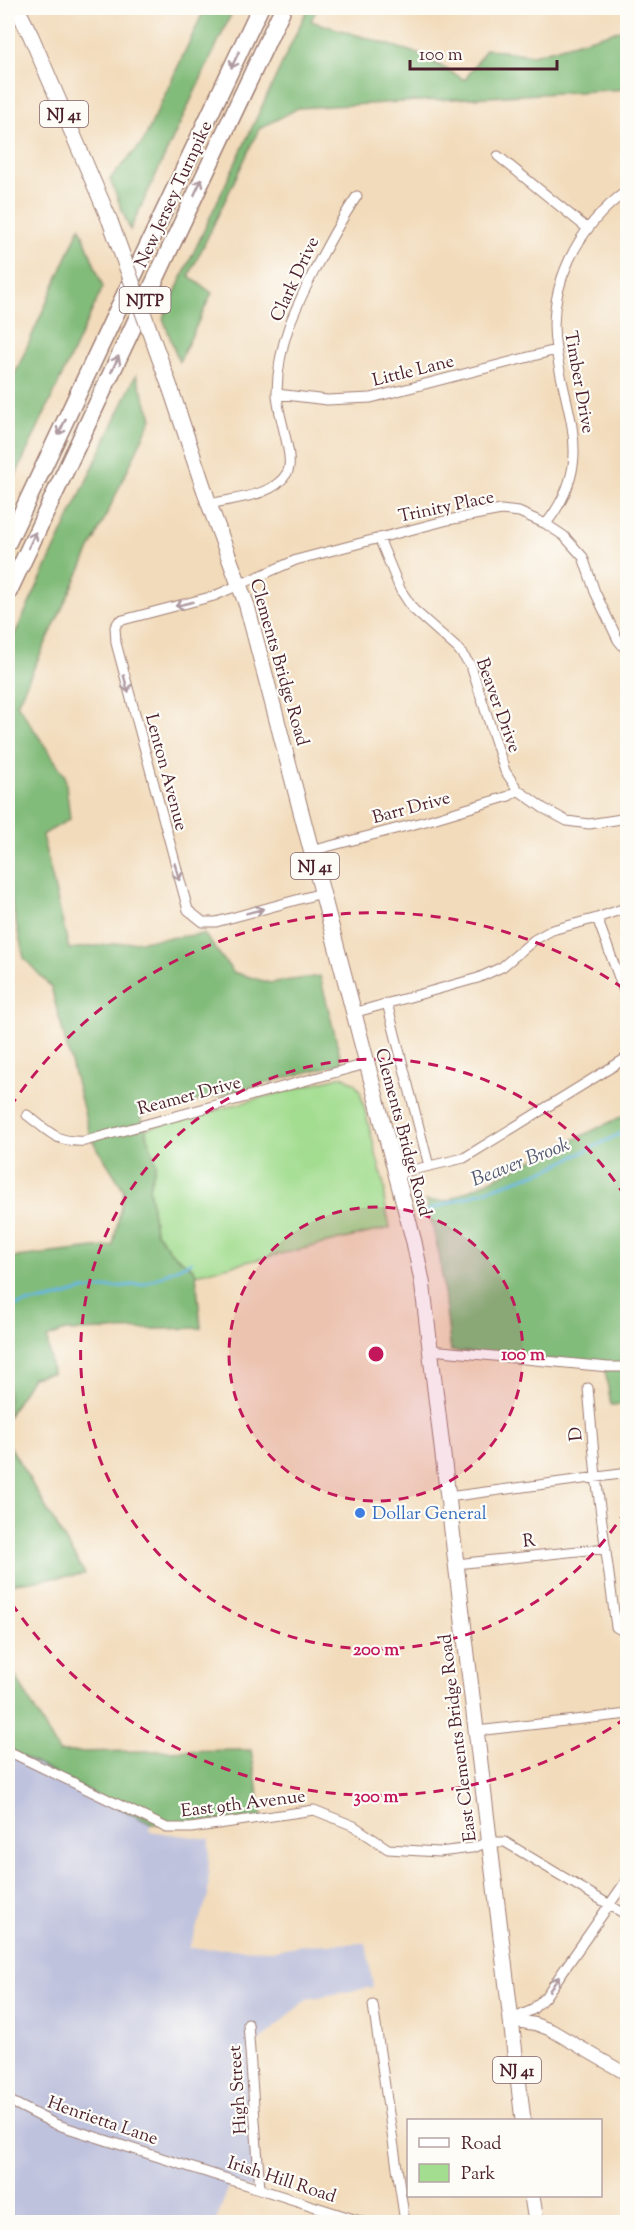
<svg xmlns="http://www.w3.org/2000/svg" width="635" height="2230" font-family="'Sorts Mill Goudy',serif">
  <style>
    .industrial { fill: #bfc2dd }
    .green { fill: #a3dd90; stroke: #767e5e; stroke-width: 1.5 }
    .forest { fill: #82bc7a; stroke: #666e52; stroke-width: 1.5 }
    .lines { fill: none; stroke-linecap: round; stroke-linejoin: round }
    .stream { stroke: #66b6e1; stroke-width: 3 }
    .minor-casing { stroke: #9e7d73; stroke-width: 11 }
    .tertiary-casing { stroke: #9e7d73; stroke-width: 14 }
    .primary-casing { stroke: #9e7d73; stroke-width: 17 }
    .motorway-casing { stroke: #9e7d73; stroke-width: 19 }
    .minor { stroke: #fff; stroke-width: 9 }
    .tertiary { stroke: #fff; stroke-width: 12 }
    .primary { stroke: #fff; stroke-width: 15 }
    .motorway { stroke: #fff; stroke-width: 16 }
    .primary-bridge-casing { stroke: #9e7d73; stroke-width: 17; stroke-linecap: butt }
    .primary-bridge { stroke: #fff; stroke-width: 15 }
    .oneway { stroke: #ae9aa0 }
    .ring { fill: none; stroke: #c2185b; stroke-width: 3; stroke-dasharray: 10 8 }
    .shop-dot { fill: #3f7fe0; stroke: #fdfcf7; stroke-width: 2 }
    .labels { text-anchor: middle; stroke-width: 4.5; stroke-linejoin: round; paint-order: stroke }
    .shield { fill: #fdfcf7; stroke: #806168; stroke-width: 1.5 }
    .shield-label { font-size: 16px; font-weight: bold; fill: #4a1f2b }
    .street-label { font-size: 18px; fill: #4a1f2b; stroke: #fdfcf7 }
    .shop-label { font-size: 18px; fill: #366cbe; stroke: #fdfcf7; text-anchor: start }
    .water-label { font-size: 20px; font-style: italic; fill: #555b74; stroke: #fdfcf7 }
    .centre { fill: #c2185b; stroke: #fdfcf7; stroke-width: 3 }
    .ring-label { font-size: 18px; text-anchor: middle; font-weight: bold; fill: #c2185b; stroke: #fdfcf7; stroke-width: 4.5; stroke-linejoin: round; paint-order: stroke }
  </style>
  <rect width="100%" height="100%" fill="#fdfcf7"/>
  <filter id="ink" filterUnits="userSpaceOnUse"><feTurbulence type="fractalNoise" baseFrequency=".0167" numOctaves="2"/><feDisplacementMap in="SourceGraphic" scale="12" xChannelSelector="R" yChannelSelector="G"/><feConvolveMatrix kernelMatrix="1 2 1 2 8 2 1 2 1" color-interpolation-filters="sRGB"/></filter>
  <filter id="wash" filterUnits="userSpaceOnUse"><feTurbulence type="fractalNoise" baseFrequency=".008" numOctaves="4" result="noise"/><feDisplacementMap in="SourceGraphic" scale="24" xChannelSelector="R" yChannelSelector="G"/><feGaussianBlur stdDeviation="1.35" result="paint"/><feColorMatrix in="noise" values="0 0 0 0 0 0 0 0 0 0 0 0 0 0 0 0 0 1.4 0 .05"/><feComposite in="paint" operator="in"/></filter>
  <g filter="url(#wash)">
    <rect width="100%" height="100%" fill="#f2dbbb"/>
    <path class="industrial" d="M 8,1749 L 151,1824 L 148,1831 L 209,1839 L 208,1897 L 189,1948 L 275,1950 L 301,1945 L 366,1943 L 373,1987 L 307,1999 L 249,2050 L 262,2191 L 230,2183 L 216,2222 L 8,2222 Z"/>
    <path class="green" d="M 342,1076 L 355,1083 L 360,1091 L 385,1189 L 384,1199 L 390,1228 L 196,1274 L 193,1269 L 172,1253 L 155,1231 L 149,1187 L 156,1163 L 145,1129 Z"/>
    <path class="forest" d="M 205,8 L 234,8 L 130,230 L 110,179 L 143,142 Z
      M 308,8 L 317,8 L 311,21 L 419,54 L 465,80 L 486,49 L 533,55 L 627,28 L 627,89 L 298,108 L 259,129 L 189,276 L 212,293 L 179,362 L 163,318 Z
      M 80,227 L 103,287 L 8,492 L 8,390 Z
      M 136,375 L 152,418 L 17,704 L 65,776 L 70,819 L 42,835 L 69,949 L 204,934 L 233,972 L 270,983 L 320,976 L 342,1063 L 141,1116 L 156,1163 L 149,1187 L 155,1231 L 172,1253 L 193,1269 L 196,1274 L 201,1328 L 65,1331 L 47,1338 L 52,1373 L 32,1377 L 8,1417 L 8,1258 L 113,1246 L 124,1190 L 91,1138 L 51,987 L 24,958 L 8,887 L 8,649 Z
      M 627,1114 L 627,1404 L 611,1405 L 604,1364 L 451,1351 L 439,1253 L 426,1201 L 447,1201 Z
      M 8,1443 L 85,1574 L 8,1584 Z
      M 8,1663 L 59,1752 L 251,1750 L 262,1818 L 151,1824 L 8,1749 Z"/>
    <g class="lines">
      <path class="stream" d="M 420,1213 L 549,1169 L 628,1130
        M 8,1308 L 26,1303 L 49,1300 L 84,1290 L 144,1284 L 191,1262"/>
    </g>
  </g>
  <g filter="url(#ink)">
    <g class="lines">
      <defs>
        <path id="minor" d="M 498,156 L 588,229
          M 277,394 L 327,400 L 371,398 L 556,350
          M 209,504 C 234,498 273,497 287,473 C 296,458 276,413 277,392 C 278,342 294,311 316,267 C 329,242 341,219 357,196
          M 546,524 C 596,460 566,418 556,349 C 546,288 577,226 628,190
          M 379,538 L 400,589 L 413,609 L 458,649 L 471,666 L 505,771 L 518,790 L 543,808 L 567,821 L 589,824 L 628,818
          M 311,851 L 426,821 L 509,796 L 518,790
          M 322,893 L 216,922 L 203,922 L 188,910 L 116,643 L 115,627 L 119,621 L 214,596 L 296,560 L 448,520 L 501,510 L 519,512 L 546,524 L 564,536 L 583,557 L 595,592 L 618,640 L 628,652
          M 597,918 L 628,1002
          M 387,1003 L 429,1166
          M 353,1013 L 478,978 L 502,967 L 534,940 L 552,930 L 597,918 L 628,907
          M 27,1115 C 49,1131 55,1143 85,1141 L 366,1064
          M 395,1174 L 464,1158 L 628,1057
          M 431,1350 L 608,1367 L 628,1367
          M 588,1388 L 596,1477 L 616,1627 L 619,1629 L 628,1628
          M 448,1497 L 628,1473
          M 456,1564 L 606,1548
          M 476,1731 L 628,1714
          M 8,1751 L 167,1828 L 191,1828 L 314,1810 L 354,1826 L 388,1849 L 439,1852 L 472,1848 L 489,1842 L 505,1842 L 628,1916
          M 373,2005 L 405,2222
          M 510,2020 L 532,2010 L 545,1997 L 628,1878
          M 248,2024 L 260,2189
          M 8,2100 L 55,2124 L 363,2222"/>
        <path id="tertiary" d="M 510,2020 L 535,2024 L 551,2030 L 628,2075"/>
        <path id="primary" d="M 17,8 L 31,36 L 110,221
          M 171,390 L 209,504 L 247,606 L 414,1242 L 422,1281 L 523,2120
          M 532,2196 L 536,2222"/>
        <path id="motorway" d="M 8,542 L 260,8
          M 8,593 L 283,8"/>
      </defs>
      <use href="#minor" class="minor-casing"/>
      <use href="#tertiary" class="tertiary-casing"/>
      <use href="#primary" class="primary-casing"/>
      <use href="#motorway" class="motorway-casing"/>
      <use href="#minor" class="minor"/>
      <use href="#tertiary" class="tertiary"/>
      <use href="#primary" class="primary"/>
      <use href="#motorway" class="motorway"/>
      <defs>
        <path id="primary-bridge" d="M 110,221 L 171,390"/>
      </defs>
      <use href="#primary-bridge" class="primary-bridge-casing"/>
      <use href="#primary-bridge" class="primary-bridge"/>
    </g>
    <defs><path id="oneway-shaft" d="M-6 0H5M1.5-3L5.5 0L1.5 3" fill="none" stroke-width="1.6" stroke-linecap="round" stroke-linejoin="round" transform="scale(1.5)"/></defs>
    <g class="oneway">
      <use href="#oneway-shaft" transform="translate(235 60) rotate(115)"/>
      <use href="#oneway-shaft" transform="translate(198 187) rotate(-65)"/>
      <use href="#oneway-shaft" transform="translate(115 364) rotate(-65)"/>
      <use href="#oneway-shaft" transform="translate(62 427) rotate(115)"/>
      <use href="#oneway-shaft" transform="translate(32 540) rotate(-65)"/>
      <use href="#oneway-shaft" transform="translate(184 604) rotate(166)"/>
      <use href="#oneway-shaft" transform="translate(126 684) rotate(75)"/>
      <use href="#oneway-shaft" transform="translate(177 872) rotate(74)"/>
      <use href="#oneway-shaft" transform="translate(255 911) rotate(-15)"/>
      <use href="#oneway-shaft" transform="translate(554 1984) rotate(-55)"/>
    </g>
  </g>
  <circle cx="376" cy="1354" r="147" fill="#c2185b" fill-opacity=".12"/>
  <g class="ring">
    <circle cx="376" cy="1354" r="147"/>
    <path d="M626 1510A295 295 0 1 1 626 1198"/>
    <path d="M626 1718A442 442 0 0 1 10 1601M10 1107A442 442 0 0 1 626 990"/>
  </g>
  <circle class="shop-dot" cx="360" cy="1513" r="6"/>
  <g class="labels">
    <g class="shield">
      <rect x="40" y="101" width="48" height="26" rx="4.5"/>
      <rect x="119.5" y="287" width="51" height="26" rx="4.5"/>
      <rect x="291" y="853" width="48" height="26" rx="4.5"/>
      <rect x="493" y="2057" width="48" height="26" rx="4.5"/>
    </g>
    <g class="shield-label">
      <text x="64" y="120">NJ 41</text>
      <text x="145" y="306">NJTP</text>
      <text x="315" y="872">NJ 41</text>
      <text x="517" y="2076">NJ 41</text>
    </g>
    <g class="street-label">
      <text transform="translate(173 194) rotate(-65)" y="6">New Jersey Turnpike</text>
      <text transform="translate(294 279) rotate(-65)" y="6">Clark Drive</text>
      <text transform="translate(413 370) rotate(-14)" y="6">Little Lane</text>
      <text transform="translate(580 382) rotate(80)" y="6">Timber Drive</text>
      <text transform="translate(446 506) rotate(-12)" y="6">Trinity Place</text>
      <text transform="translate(280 662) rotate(74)" y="6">Clements Bridge Road</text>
      <text transform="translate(499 705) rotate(70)" y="6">Beaver Drive</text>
      <text transform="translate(167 772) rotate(75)" y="6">Lenton Avenue</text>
      <text transform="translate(411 807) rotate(-15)" y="6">Barr Drive</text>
      <text transform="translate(189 1095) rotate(-15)" y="6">Reamer Drive</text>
      <text transform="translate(404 1132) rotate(75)" y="6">Clements Bridge Road</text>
      <text transform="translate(575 1434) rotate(-96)" y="6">D</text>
      <text transform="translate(529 1540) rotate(-6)" y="6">R</text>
      <text transform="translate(457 1738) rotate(-97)" y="6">East Clements Bridge Road</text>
      <text transform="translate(243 1803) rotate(-7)" y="6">East 9th Avenue</text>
      <text transform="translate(237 2090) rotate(-94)" y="6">High Street</text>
      <text transform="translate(103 2120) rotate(19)" y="6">Henrietta Lane</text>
      <text transform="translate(282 2179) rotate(18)" y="6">Irish Hill Road</text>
    </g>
    <g class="shop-label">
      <text x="372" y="1519">Dollar General</text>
    </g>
    <g class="water-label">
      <text transform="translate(520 1161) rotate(-21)" y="7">Beaver Brook</text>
    </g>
  </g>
  <circle cx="376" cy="1354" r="9" class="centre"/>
  <g class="ring-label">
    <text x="523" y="1360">100 m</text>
    <text x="376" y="1655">200 m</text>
    <text x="376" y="1802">300 m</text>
  </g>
  <rect width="635" height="2230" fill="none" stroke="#fdfcf7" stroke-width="30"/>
  <rect x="407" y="2119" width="195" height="78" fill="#fdfcf7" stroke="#b5a4a5" stroke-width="1.5"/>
  <rect x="419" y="2138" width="30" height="9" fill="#ffffff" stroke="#b5a4a5" stroke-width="1.5"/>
  <text x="461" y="2149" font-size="18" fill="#4a1f2b">Road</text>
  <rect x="419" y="2164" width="30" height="18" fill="#a3dd90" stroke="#b5a4a5" stroke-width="1.5"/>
  <text x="461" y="2179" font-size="18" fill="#4a1f2b">Park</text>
  <path d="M410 60v9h147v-9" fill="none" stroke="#4a1f2b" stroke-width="3"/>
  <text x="419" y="60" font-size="18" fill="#4a1f2b" stroke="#fdfcf7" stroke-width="4.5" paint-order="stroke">100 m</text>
</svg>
